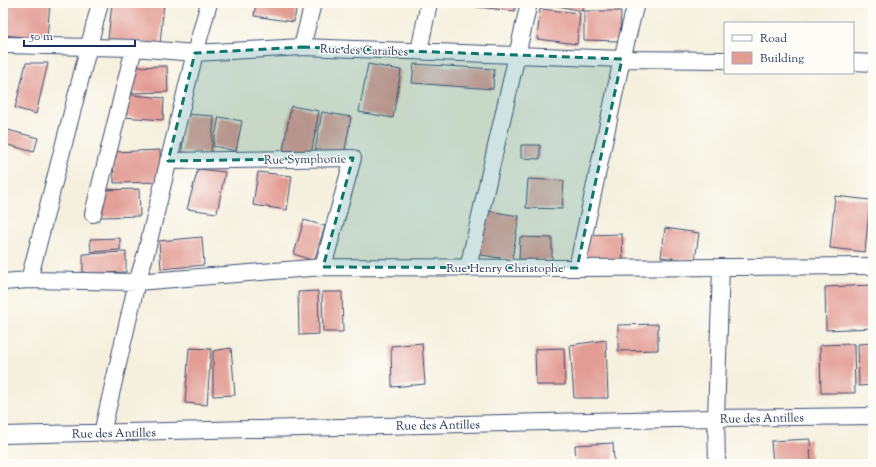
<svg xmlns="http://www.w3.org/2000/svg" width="876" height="467" font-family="'Sorts Mill Goudy',serif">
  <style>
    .building { fill: #e29c94 }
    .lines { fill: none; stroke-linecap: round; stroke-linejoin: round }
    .minor-casing { stroke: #3c4c71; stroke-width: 18 }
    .minor { stroke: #fff; stroke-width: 16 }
    .marked { fill: #0f766e; fill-opacity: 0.2; stroke: #0f766e; stroke-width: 3; stroke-dasharray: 8 5; stroke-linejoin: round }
    .labels { text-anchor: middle; stroke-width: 3; stroke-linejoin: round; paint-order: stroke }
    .street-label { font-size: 12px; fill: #1b2f5e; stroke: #fdfcf7 }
  </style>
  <rect width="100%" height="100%" fill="#fdfcf7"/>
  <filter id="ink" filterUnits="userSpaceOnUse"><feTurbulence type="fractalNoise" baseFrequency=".025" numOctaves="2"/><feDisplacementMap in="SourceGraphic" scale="8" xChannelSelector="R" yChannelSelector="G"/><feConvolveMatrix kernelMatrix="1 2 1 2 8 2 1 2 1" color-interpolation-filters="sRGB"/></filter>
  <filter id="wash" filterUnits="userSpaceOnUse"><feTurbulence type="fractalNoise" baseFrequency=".012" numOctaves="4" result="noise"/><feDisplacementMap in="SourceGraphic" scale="16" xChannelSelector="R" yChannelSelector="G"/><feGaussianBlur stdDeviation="0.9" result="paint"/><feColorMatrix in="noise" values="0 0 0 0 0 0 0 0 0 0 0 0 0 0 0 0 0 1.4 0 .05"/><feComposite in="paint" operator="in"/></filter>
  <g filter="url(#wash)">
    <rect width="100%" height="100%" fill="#f5f0de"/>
    <g id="blocks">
      <path class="building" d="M 3,3 L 50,3 L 47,39 L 3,35 Z
        M 112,3 L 164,3 L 160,44 L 108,39 Z
        M 256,3 L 297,3 L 294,22 L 254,16 Z
        M 478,3 L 515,3 L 515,11 L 477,7 Z
        M 547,3 L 585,3 L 583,11 L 547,4 Z
        M 540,9 L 580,13 L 577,44 L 537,39 Z
        M 584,11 L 621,11 L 620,41 L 584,40 Z
        M 26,63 L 48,63 L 36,114 L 15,108 Z
        M 368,64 L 401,70 L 393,118 L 359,112 Z
        M 414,64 L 494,69 L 493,89 L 412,83 Z
        M 167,66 L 168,92 L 132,93 L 131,67 Z
        M 124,94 L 164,98 L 163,120 L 123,117 Z
        M 291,106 L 319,111 L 311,155 L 283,150 Z
        M 322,112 L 351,117 L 344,155 L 315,150 Z
        M 185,114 L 214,116 L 211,154 L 182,152 Z
        M 219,117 L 242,121 L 236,151 L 213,146 Z
        M 8,130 L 38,138 L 34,152 L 4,144 Z
        M 521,145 L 540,145 L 540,159 L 521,158 Z
        M 160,150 L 161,182 L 114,183 L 113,152 Z
        M 198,169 L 225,172 L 217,213 L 187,209 Z
        M 258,172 L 292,176 L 287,210 L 253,205 Z
        M 528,179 L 564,181 L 562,209 L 526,208 Z
        M 139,189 L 140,216 L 101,217 L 100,190 Z
        M 835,196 L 870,200 L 865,252 L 830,248 Z
        M 482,210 L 519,216 L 512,260 L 475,254 Z
        M 304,220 L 325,226 L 314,261 L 294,254 Z
        M 665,228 L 699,233 L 695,261 L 661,257 Z
        M 622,234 L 623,262 L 587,263 L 586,235 Z
        M 202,237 L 204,265 L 161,269 L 159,241 Z
        M 520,237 L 552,238 L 552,260 L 519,259 Z
        M 120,238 L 120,250 L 91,252 L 90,239 Z
        M 126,252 L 126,272 L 83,274 L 83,254 Z
        M 873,285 L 873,328 L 826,330 L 825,287 Z
        M 318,291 L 319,334 L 299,335 L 298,292 Z
        M 322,292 L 342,292 L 343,332 L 323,332 Z
        M 658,324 L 658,350 L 618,351 L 618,325 Z
        M 606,340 L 608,398 L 574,398 L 570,345 Z
        M 422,343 L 425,384 L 392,387 L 391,346 Z
        M 873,343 L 873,385 L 859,386 L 858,344 Z
        M 854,344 L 855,393 L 821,393 L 820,345 Z
        M 189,348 L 211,349 L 207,405 L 185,403 Z
        M 231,348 L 235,395 L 213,396 L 213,351 Z
        M 564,348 L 565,385 L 536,385 L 535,349 Z
        M 810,439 L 811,464 L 773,464 L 771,441 Z
        M 613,443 L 614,464 L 576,464 L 575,445 Z"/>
    </g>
  </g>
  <g filter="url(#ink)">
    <use href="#blocks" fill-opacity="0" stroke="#3c4c71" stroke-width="1"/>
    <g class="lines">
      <defs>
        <path id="minor" d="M 3,45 L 134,48 L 195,53 L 302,47 L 622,59 L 725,60
          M 302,47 L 313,3
          M 419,51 L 429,3
          M 853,62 L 873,63
          M 168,161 L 353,158 L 323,267
          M 93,214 L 134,48
          M 468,268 L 529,3
          M 577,268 L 622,59 L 636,3
          M 29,280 L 100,3
          M 3,282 L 29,280 L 137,282 L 323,267 L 577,268 L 873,266
          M 102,433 L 137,282 L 146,253 L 195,53 L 209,3
          M 3,435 L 716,418 L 873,416
          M 717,464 L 716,418 L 721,267"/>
      </defs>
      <use href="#minor" class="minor-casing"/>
      <use href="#minor" class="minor"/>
    </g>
  </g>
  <path class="marked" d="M 302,47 L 622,59 L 577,268 L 323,267 L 353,158 L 168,161 L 195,53 Z"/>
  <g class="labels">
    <g class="street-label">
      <text transform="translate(364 50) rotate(2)" y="4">Rue des Caraïbes</text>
      <text transform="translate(305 159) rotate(-1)" y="4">Rue Symphonie</text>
      <text x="505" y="272">Rue Henry Christophe</text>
      <text transform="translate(762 418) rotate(-1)" y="4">Rue des Antilles</text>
      <text transform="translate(438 425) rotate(-1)" y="4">Rue des Antilles</text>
      <text transform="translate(114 433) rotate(-1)" y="4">Rue des Antilles</text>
    </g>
  </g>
  <rect width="876" height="467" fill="none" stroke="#fdfcf7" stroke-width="16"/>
  <rect x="724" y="22" width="130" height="52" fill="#fdfcf7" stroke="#a3aaba"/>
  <rect x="732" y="35" width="20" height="6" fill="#ffffff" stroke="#a3aaba"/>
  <text x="760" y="42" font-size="12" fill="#1b2f5e">Road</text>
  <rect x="732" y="52" width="20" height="12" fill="#e29c94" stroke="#a3aaba"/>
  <text x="760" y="62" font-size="12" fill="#1b2f5e">Building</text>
  <path d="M24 40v6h111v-6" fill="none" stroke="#1b2f5e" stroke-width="2"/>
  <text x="30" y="40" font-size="12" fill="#1b2f5e" stroke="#fdfcf7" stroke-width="3" paint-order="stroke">50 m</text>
</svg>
